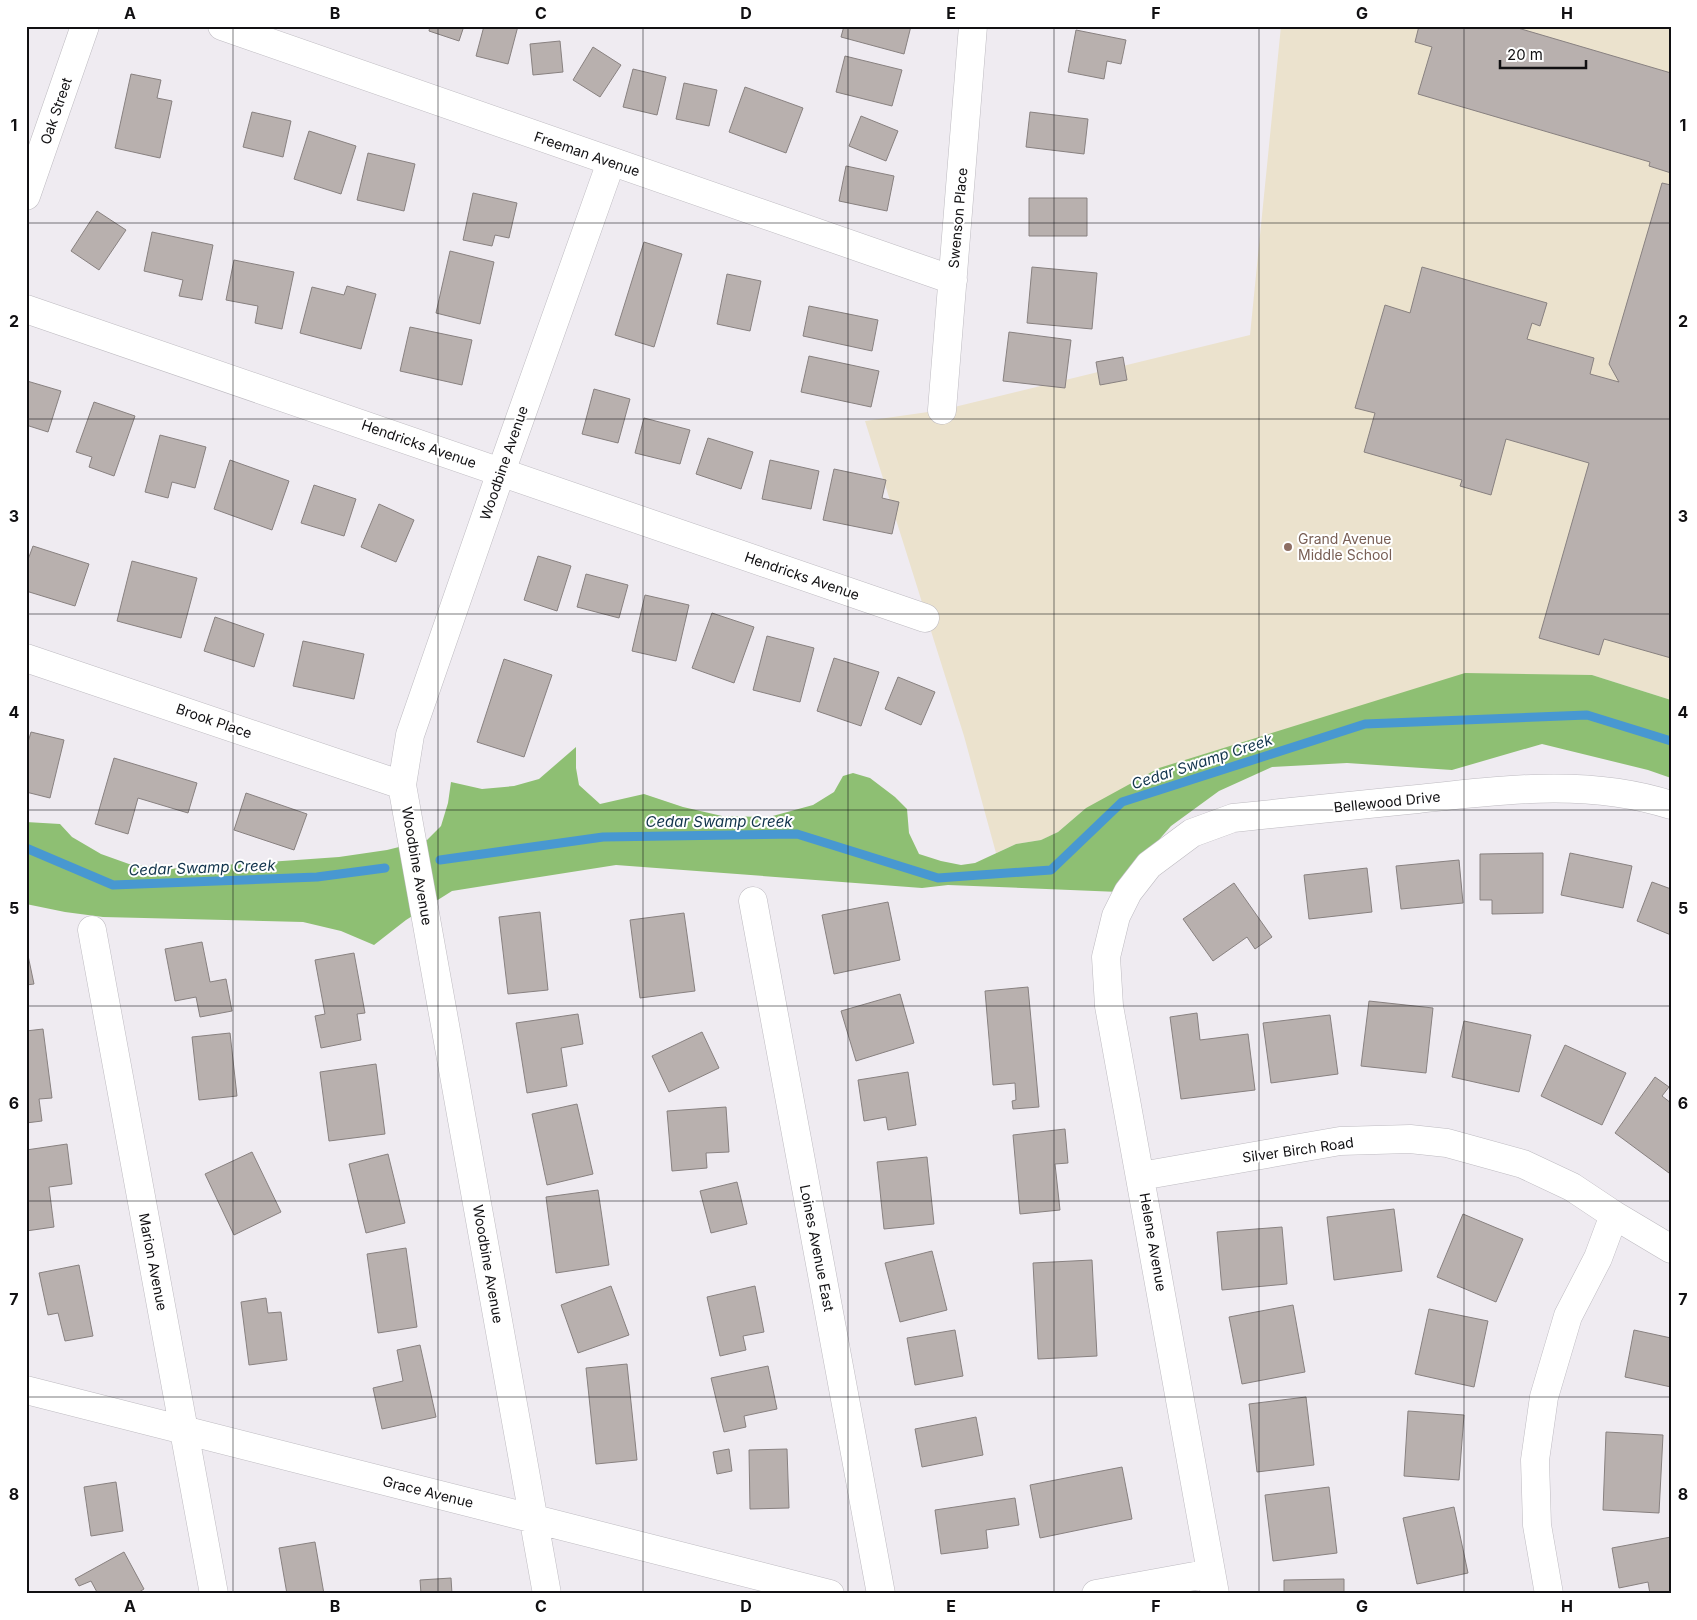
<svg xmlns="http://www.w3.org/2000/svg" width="1697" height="1620" font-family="Inter,sans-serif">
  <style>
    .education { fill: #ebe2cd }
    .forest { fill: #8ebf73 }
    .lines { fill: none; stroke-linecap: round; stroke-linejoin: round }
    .stream { stroke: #4898d1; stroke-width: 9 }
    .building { fill: #b8b0ae; stroke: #888180 }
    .minor-casing { stroke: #bebbc1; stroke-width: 29 }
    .minor { stroke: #fff; stroke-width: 28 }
    .grid { fill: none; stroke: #111012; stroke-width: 1; stroke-opacity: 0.55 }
    .education-dot { fill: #8d6e63; stroke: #fff; stroke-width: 2 }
    .labels { text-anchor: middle; stroke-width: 4; stroke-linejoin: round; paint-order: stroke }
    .street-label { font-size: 14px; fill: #111012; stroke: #fff }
    .education-label { font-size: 14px; fill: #785e54; stroke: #fff; text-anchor: start }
    .water-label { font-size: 15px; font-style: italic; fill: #12344c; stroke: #fff }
    .neatline { fill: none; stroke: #111012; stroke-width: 2 }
    .grid-label { font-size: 16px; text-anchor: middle; font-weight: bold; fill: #111012 }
  </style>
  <rect width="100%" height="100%" fill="#efebf1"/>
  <path class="education" d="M 1281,26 L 1671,26 L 1671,700 L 1592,675 L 1086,808 L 1058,832 L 1041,840 L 1016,844 L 996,853 L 964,736 L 865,421 L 942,410 L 1250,335 Z"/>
  <path class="forest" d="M 1465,673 L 1592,675 L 1671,700 L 1671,778 L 1648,770 L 1542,744 L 1452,770 L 1347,763 L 1272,767 L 1219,791 L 1171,826 L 1150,850 L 1119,892 L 948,885 L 922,888 L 616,865 L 452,891 L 406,920 L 374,945 L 341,931 L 303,922 L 103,917 L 65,912 L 26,904 L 26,822 L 60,824 L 72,837 L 101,854 L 129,864 L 167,869 L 339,857 L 387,850 L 427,840 L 441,826 L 448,803 L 451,782 L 482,789 L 514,786 L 539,779 L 576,747 L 576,768 L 579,785 L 600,804 L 644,794 L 683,807 L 722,816 L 769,817 L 813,805 L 834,792 L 843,776 L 853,773 L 870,778 L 895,797 L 907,809 L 909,833 L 919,854 L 941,861 L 961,865 L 975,863 L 1016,844 L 1041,840 L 1058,832 L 1086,808 L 1159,768 Z"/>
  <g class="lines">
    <path class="stream" d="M 26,848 L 113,885 L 317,877 L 385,868
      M 440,860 L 603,837 L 797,834 L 938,878 L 1051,870 L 1122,802 L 1365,724 L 1587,715 L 1671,741"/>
  </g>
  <path class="building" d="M 430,26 L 464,26 L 459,41 L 429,31 Z
    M 484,26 L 518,26 L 508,64 L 476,56 Z
    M 844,26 L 911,26 L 904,54 L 841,37 Z
    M 1419,26 L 1511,26 L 1671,73 L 1671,173 L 1649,166 L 1650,162 L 1418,94 L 1432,47 L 1415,42 Z
    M 1076,30 L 1126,40 L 1121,64 L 1107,61 L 1104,79 L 1068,72 Z
    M 560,41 L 563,72 L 533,75 L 530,44 Z
    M 593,47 L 621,65 L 600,97 L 573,80 Z
    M 845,56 L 902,70 L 892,106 L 836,92 Z
    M 633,69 L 666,77 L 657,115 L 623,107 Z
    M 131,74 L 161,80 L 157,98 L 172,101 L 160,158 L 115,148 Z
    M 684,83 L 717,90 L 709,126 L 676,119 Z
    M 745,87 L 803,108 L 786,153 L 729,132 Z
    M 252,112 L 291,121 L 283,157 L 243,147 Z
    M 1030,112 L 1088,119 L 1084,154 L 1026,147 Z
    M 861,116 L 898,131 L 886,161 L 849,146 Z
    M 309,131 L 356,146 L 341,194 L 294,179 Z
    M 368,153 L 415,164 L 404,211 L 357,200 Z
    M 846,166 L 894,176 L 887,211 L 839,201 Z
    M 1662,183 L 1671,185 L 1671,658 L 1604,639 L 1599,655 L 1539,638 L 1589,463 L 1506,439 L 1491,495 L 1460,486 L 1462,480 L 1364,452 L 1375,413 L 1355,408 L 1385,305 L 1410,313 L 1422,267 L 1547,303 L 1540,326 L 1532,323 L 1527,339 L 1594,358 L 1590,374 L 1619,382 L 1609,364 Z
    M 473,193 L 517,203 L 509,238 L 495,235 L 492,246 L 463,240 Z
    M 1029,198 L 1087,198 L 1087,236 L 1029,236 Z
    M 97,211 L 126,230 L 99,270 L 71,251 Z
    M 152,232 L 213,245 L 202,300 L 179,296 L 183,280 L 144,271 Z
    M 644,242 L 682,254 L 654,347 L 615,335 Z
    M 450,251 L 494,262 L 480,324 L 436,313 Z
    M 234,260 L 294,272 L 282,329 L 255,323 L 258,306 L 226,300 Z
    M 1032,267 L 1097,273 L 1092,329 L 1027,323 Z
    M 727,274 L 761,281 L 750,331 L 717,324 Z
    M 347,286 L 376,294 L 361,349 L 300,333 L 312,287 L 344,295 Z
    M 809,306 L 878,320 L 872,351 L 803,336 Z
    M 410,327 L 472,340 L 462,385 L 400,371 Z
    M 1009,332 L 1071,340 L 1065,388 L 1003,381 Z
    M 809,356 L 879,371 L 871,407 L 801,392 Z
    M 1123,357 L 1127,380 L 1100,385 L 1096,362 Z
    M 27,381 L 61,391 L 48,432 L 26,425 Z
    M 594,389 L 630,399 L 618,443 L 582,434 Z
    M 94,402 L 135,416 L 114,476 L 89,467 L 92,457 L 76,452 Z
    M 644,418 L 690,430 L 680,464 L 635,453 Z
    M 160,435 L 206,447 L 195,488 L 172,482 L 168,498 L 145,492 Z
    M 708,438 L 753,452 L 741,489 L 696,474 Z
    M 230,460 L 289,481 L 272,530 L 214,509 Z
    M 770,460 L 819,471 L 811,509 L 762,499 Z
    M 834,469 L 886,480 L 882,498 L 899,502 L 892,534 L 823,520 Z
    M 314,485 L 356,499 L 344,536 L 301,523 Z
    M 379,504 L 414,520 L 396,562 L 361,547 Z
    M 33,546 L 89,564 L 75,606 L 26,591 L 26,565 Z
    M 538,556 L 571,566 L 557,611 L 524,600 Z
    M 132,561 L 197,578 L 181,638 L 117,621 Z
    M 586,574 L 628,585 L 619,618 L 577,607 Z
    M 645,595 L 689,605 L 676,661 L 632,651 Z
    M 712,613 L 754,627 L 734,683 L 692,668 Z
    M 215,617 L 264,634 L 254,667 L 204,651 Z
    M 767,636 L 814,648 L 800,702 L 753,690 Z
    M 303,641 L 364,654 L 354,699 L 293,686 Z
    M 834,658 L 879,672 L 861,726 L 817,711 Z
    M 504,659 L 552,675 L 524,757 L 477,742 Z
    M 898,677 L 935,692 L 921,725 L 885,709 Z
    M 31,732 L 64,740 L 50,798 L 26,792 L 26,749 Z
    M 114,758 L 197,783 L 188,813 L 138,798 L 128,834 L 95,824 Z
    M 246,793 L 307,814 L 294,850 L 234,830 Z
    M 1543,853 L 1543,913 L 1492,914 L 1492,900 L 1480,900 L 1480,854 Z
    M 1570,853 L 1632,866 L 1623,908 L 1561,895 Z
    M 1459,860 L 1463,903 L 1401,909 L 1396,866 Z
    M 1367,868 L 1372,912 L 1309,919 L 1304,875 Z
    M 1652,882 L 1671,889 L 1671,935 L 1637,921 Z
    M 1234,883 L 1272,937 L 1255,949 L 1247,937 L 1213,961 L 1183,919 Z
    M 888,902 L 900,960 L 834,974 L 822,915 Z
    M 540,912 L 548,990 L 508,994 L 499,917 Z
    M 684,913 L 695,991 L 640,998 L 630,920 Z
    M 202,942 L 210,982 L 226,979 L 232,1011 L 200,1017 L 196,997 L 175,1001 L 165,949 Z
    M 26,946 L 34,984 L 26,985 Z
    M 354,953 L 365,1013 L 357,1014 L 361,1040 L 321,1048 L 315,1016 L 325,1014 L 315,960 Z
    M 1028,987 L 1039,1107 L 1013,1109 L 1012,1101 L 1016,1100 L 1015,1083 L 993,1085 L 985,991 Z
    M 900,994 L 914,1043 L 856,1061 L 841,1011 Z
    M 1369,1001 L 1433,1008 L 1426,1073 L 1361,1066 Z
    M 1197,1013 L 1200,1040 L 1248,1034 L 1255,1090 L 1181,1099 L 1170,1017 Z
    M 578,1014 L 583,1044 L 561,1048 L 567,1086 L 527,1093 L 516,1023 Z
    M 1330,1015 L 1338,1074 L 1271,1083 L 1263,1023 Z
    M 1464,1021 L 1531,1035 L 1519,1092 L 1452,1077 Z
    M 43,1029 L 52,1098 L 39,1099 L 42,1121 L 26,1123 L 26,1031 Z
    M 702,1032 L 719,1068 L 669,1092 L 652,1056 Z
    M 230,1033 L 237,1096 L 199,1100 L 192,1037 Z
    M 1565,1045 L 1626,1073 L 1602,1125 L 1541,1096 Z
    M 376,1064 L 385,1134 L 329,1141 L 320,1072 Z
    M 908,1072 L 916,1125 L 888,1130 L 886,1117 L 864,1121 L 858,1080 Z
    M 1655,1077 L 1669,1087 L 1662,1096 L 1671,1103 L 1671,1171 L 1669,1173 L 1615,1133 Z
    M 577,1104 L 593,1174 L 547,1185 L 532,1114 Z
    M 726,1107 L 729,1152 L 706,1153 L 707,1168 L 672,1171 L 667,1111 Z
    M 1065,1129 L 1068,1163 L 1055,1164 L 1060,1210 L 1020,1214 L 1013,1135 Z
    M 67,1144 L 72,1184 L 49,1187 L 54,1227 L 26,1231 L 26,1150 Z
    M 252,1152 L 281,1212 L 234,1235 L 205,1174 Z
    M 388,1154 L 405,1223 L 366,1233 L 349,1164 Z
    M 927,1157 L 934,1224 L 884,1229 L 877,1162 Z
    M 737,1182 L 747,1224 L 711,1233 L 700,1191 Z
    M 598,1190 L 609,1265 L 556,1273 L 546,1197 Z
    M 1394,1209 L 1402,1271 L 1334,1280 L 1327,1217 Z
    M 1463,1214 L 1523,1239 L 1496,1302 L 1437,1277 Z
    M 1282,1227 L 1287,1284 L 1222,1290 L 1217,1232 Z
    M 406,1248 L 417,1327 L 378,1333 L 367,1254 Z
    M 932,1251 L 947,1310 L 900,1322 L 885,1263 Z
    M 1092,1260 L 1097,1356 L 1038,1359 L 1033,1263 Z
    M 79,1265 L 93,1336 L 65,1341 L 58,1313 L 48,1315 L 39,1273 Z
    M 611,1286 L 629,1335 L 578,1353 L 561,1305 Z
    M 755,1286 L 764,1332 L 743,1336 L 746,1350 L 720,1356 L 707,1297 Z
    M 266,1298 L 268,1313 L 281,1312 L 287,1360 L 249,1365 L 241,1302 Z
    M 1293,1305 L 1305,1372 L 1242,1384 L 1229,1317 Z
    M 1429,1309 L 1488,1321 L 1474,1387 L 1415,1374 Z
    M 955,1330 L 963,1376 L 915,1385 L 907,1338 Z
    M 1634,1330 L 1671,1338 L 1671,1387 L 1625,1377 Z
    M 420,1345 L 436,1417 L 382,1429 L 373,1388 L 403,1381 L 397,1350 Z
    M 627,1364 L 637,1460 L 596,1464 L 586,1368 Z
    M 768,1366 L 777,1409 L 744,1416 L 746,1427 L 724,1432 L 711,1378 Z
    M 1306,1397 L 1314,1465 L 1257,1472 L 1249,1404 Z
    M 1408,1411 L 1464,1415 L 1459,1480 L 1404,1476 Z
    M 976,1417 L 983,1455 L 922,1467 L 915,1429 Z
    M 1606,1432 L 1663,1435 L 1659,1513 L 1603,1510 Z
    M 729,1449 L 732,1471 L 717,1474 L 713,1452 Z
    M 787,1449 L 789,1508 L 750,1509 L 749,1450 Z
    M 1122,1467 L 1132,1519 L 1040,1538 L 1030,1485 Z
    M 116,1482 L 123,1531 L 91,1536 L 84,1487 Z
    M 1329,1487 L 1337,1553 L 1273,1561 L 1265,1495 Z
    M 1015,1498 L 1019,1525 L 986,1530 L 988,1548 L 941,1554 L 935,1510 Z
    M 1454,1507 L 1468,1573 L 1417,1584 L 1403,1518 Z
    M 1671,1537 L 1671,1594 L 1650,1594 L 1648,1582 L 1619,1588 L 1612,1548 Z
    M 315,1542 L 324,1594 L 287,1594 L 279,1548 Z
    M 124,1552 L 144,1589 L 136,1594 L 98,1594 L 91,1581 L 79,1586 L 75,1579 Z
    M 451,1578 L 452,1594 L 421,1594 L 420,1580 Z
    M 1344,1579 L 1344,1594 L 1284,1594 L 1284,1580 Z"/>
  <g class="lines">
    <defs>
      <path id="minor" d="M 222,26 L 953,280
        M 26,196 L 85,26
        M 26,309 L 925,618
        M 942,410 L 973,26
        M 26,658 L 402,785
        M 753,901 L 881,1594
        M 92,930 L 214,1594
        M 1141,1176 L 1340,1141 L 1410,1139 L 1447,1143 L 1523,1164 L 1572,1187 L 1614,1215 L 1671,1249
        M 26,1390 L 830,1594
        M 547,1594 L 402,785 L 410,735 L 501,472 L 611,162
        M 1096,1594 L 1211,1573
        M 1215,1594 L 1109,1006 L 1106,957 L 1116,916 L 1128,892 L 1149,865 L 1192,833 L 1233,818 C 1294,812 1356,805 1418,799 C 1502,790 1588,778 1671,805
        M 1549,1594 L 1537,1525 L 1535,1460 L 1544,1397 L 1568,1316 L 1598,1258 L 1614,1215"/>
    </defs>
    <use href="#minor" class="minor-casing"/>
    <use href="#minor" class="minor"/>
  </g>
  <path class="grid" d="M 233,26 L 233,1594M 438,26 L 438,1594M 643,26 L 643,1594M 848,26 L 848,1594M 1054,26 L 1054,1594M 1259,26 L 1259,1594M 1464,26 L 1464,1594M 26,223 L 1671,223M 26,419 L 1671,419M 26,614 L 1671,614M 26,810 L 1671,810M 26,1006 L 1671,1006M 26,1201 L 1671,1201M 26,1397 L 1671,1397"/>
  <circle class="education-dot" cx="1288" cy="547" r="5"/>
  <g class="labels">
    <g class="street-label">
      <text transform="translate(56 111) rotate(-71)" y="5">Oak Street</text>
      <text transform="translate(587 154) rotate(19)" y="5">Freeman Avenue</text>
      <text transform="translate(958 218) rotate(-85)" y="5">Swenson Place</text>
      <text transform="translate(419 444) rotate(19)" y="5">Hendricks Avenue</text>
      <text transform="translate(504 463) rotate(-71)" y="5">Woodbine Avenue</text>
      <text transform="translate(802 576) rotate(19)" y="5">Hendricks Avenue</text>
      <text transform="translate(214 721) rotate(19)" y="5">Brook Place</text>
      <text transform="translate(1387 802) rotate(-6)" y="5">Bellewood Drive</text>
      <text transform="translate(417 866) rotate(80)" y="5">Woodbine Avenue</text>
      <text transform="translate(1298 1150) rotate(-8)" y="5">Silver Birch Road</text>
      <text transform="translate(1153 1242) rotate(80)" y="5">Helene Avenue</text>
      <text transform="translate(817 1248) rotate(79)" y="5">Loines Avenue East</text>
      <text transform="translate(153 1262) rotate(79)" y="5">Marion Avenue</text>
      <text transform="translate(488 1264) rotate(80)" y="5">Woodbine Avenue</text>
      <text transform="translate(428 1492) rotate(14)" y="5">Grace Avenue</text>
    </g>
    <g class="education-label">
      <text x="1298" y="544">Grand Avenue<tspan x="1298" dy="16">Middle School</tspan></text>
    </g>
    <g class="water-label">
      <text transform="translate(1202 762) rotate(-18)" y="5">Cedar Swamp Creek</text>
      <text x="719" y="827">Cedar Swamp Creek</text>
      <text transform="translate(202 868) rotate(-2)" y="5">Cedar Swamp Creek</text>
    </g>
  </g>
  <rect width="1697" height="1620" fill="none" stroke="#ffffff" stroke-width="55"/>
  <path d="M1500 60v8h86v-8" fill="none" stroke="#111012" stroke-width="2.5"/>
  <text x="1507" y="60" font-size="15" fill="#111012" stroke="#ffffff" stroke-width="4" paint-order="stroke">20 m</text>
  <rect x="28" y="28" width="1642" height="1564" class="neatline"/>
  <g class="grid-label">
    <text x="130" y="19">A</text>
    <text x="335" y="19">B</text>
    <text x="541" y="19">C</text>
    <text x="746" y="19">D</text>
    <text x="951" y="19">E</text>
    <text x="1156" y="19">F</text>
    <text x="1362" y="19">G</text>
    <text x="1567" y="19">H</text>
    <text x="14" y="131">1</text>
    <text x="1683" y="131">1</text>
    <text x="14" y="327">2</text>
    <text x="1683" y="327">2</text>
    <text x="14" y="522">3</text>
    <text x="1683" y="522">3</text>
    <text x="14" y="718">4</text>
    <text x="1683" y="718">4</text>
    <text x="14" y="914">5</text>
    <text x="1683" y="914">5</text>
    <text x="14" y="1109">6</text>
    <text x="1683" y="1109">6</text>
    <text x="14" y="1305">7</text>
    <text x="1683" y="1305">7</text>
    <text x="14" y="1500">8</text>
    <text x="1683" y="1500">8</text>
    <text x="130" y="1612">A</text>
    <text x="335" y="1612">B</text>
    <text x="541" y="1612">C</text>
    <text x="746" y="1612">D</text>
    <text x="951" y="1612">E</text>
    <text x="1156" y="1612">F</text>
    <text x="1362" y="1612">G</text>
    <text x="1567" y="1612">H</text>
  </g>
</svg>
